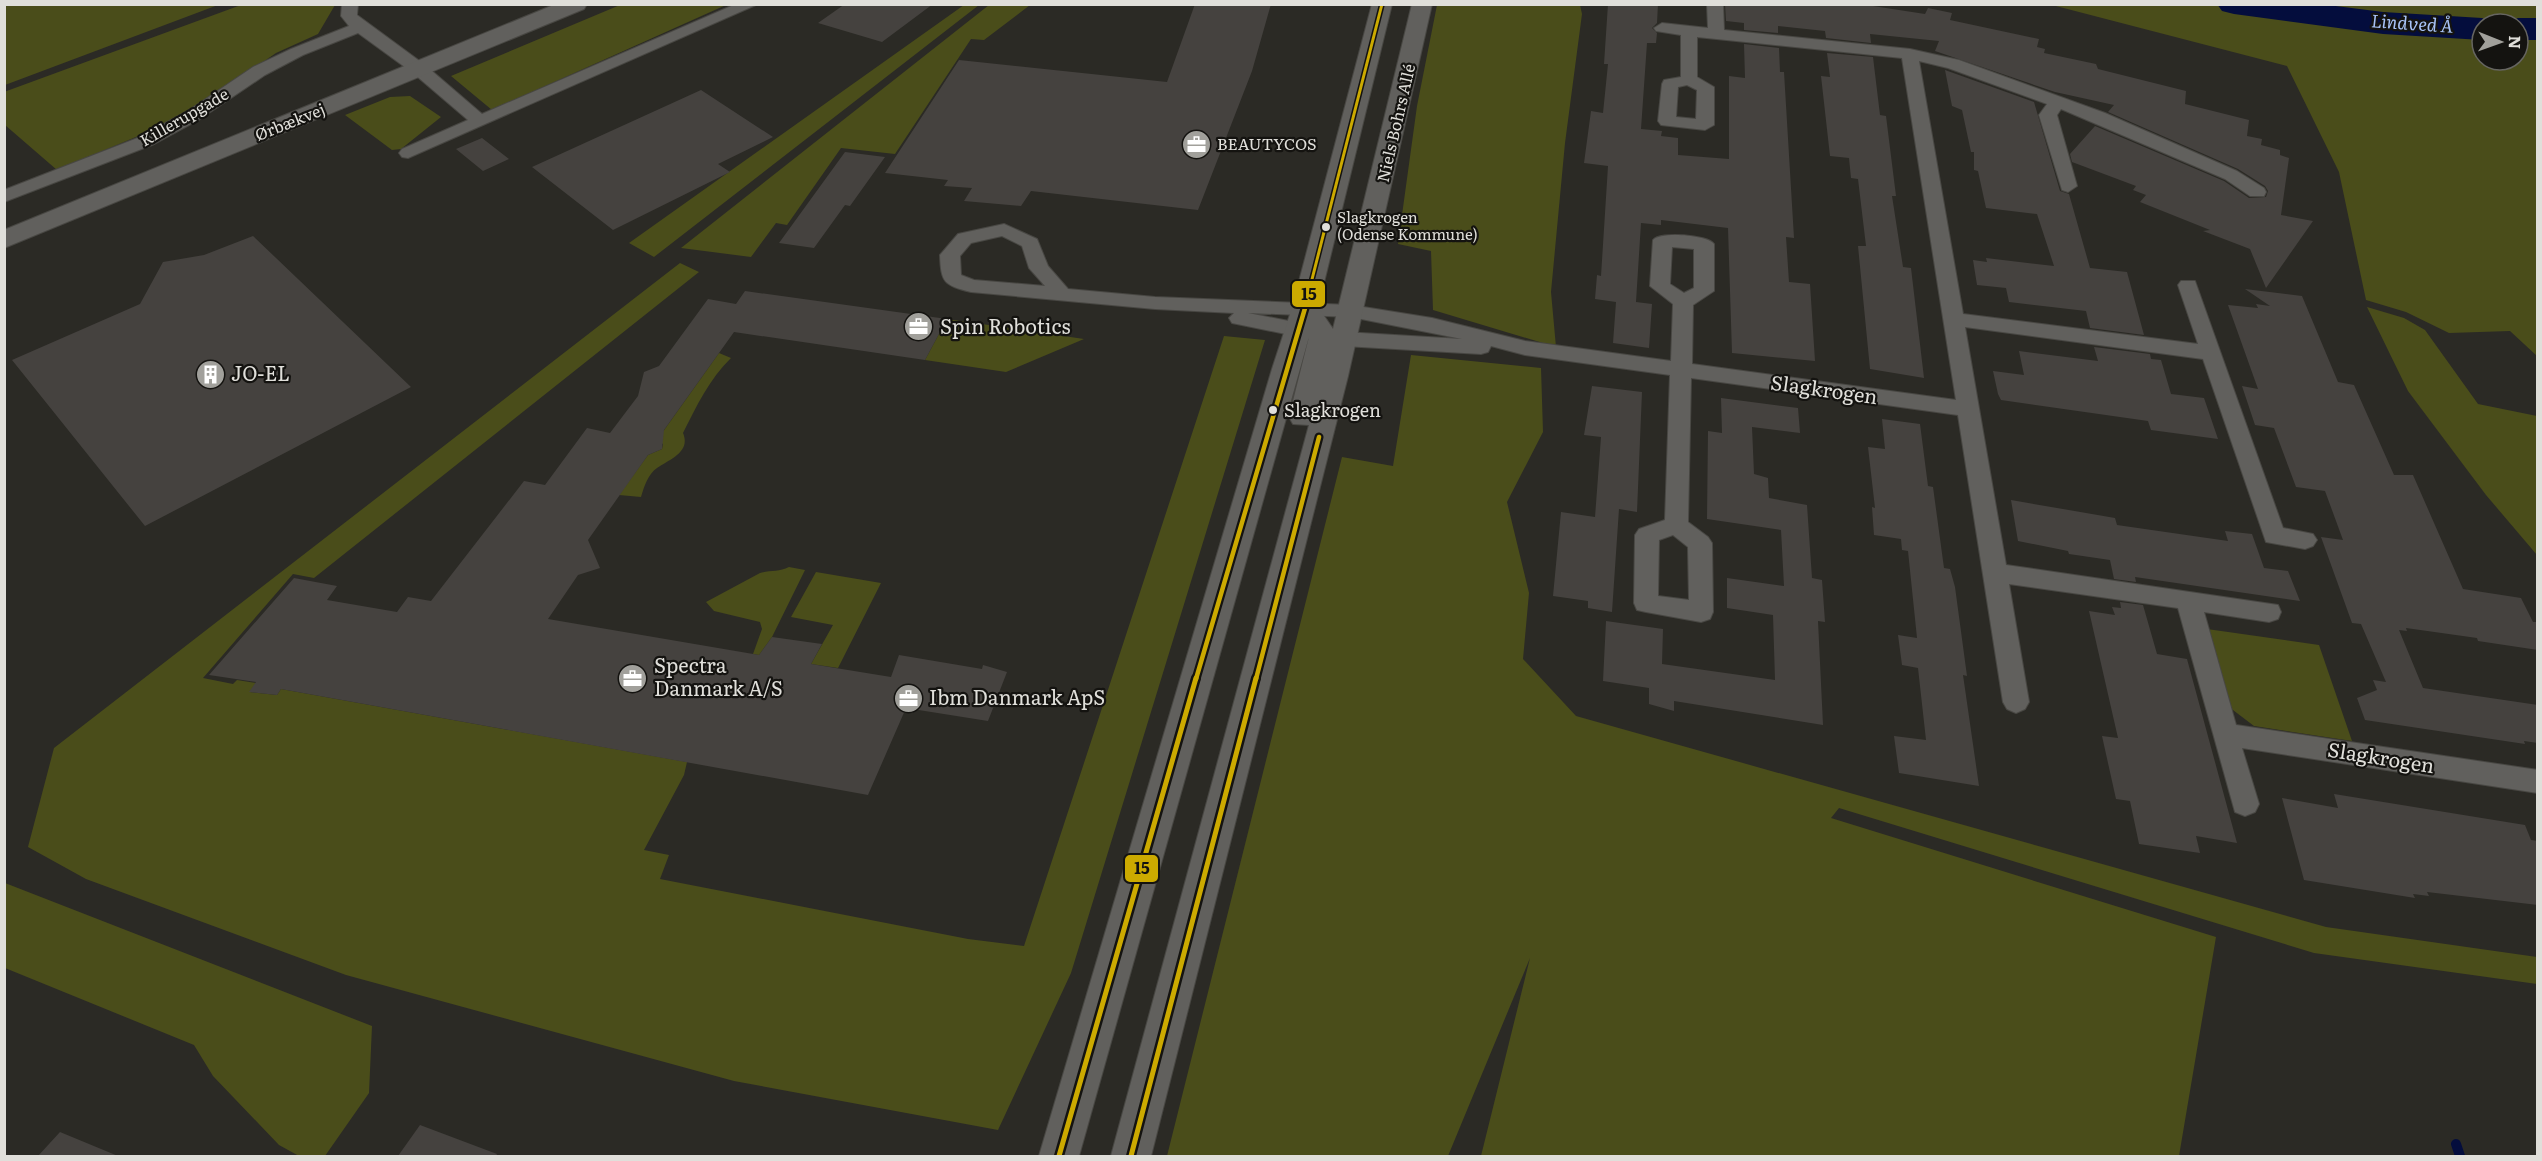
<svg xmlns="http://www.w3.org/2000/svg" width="2542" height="1161" font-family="Literata,serif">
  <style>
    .green { fill: #4a4d1a; fill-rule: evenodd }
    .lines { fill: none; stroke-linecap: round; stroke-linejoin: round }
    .stream { stroke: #040d3d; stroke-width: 10 }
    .river { fill: #040d3d; fill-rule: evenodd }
    .building { fill: #45423f }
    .minor-casing { stroke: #484743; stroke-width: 2 }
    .tertiary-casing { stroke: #484743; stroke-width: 2 }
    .secondary-casing { stroke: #484743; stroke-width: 2 }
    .minor { fill: #61605d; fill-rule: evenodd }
    .tertiary { fill: #61605d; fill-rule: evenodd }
    .secondary { fill: #61605d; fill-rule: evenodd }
    .bus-1-far2-casing { stroke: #141310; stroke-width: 6 }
    .bus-1-far1-casing { stroke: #141310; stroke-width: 9 }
    .bus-1-casing { stroke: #141310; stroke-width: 10 }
    .bus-1-far2 { stroke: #ca0; stroke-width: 3 }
    .bus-1-far1 { stroke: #ca0; stroke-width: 4.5 }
    .bus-1 { stroke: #ca0; stroke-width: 5 }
    .bus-dot { fill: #e0dfda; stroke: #141310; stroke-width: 2 }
    .labels { text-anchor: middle; stroke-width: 4.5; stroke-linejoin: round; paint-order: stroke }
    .far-bus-label { font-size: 15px; fill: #e0dfda; stroke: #141310; text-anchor: start }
    .far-street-label { font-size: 16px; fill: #e0dfda; stroke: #141310 }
    .far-poi-label { font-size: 16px; fill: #e0dfda; stroke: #141310; text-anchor: start }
    .far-water-label { font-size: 18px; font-style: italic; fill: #a7c2f5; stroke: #141310 }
    .bus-label { font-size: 18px; fill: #e0dfda; stroke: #141310; text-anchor: start }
    .poi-label { font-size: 20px; fill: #e0dfda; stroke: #141310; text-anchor: start }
    .street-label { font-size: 20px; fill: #e0dfda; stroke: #141310 }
    .line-badge { stroke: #141310; stroke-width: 2 }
    .pale-badge-label { font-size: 16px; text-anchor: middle; font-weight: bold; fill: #111 }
  </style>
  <rect width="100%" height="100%" fill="#2b2a25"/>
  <path class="green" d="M 5,4 L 218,4 L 218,5 L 5,85 Z
    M 241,5 L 335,5 L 318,34 L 276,53 L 230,85 L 155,129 L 57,170 L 5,125 L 4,92 Z
    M 620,5 L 726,5 L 492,110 L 451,76 Z
    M 964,5 L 979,5 L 654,257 L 629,243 Z
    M 989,5 L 1030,5 L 984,40 L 971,39 L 895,154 L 841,148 L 787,225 L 776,223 L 751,257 L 681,248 Z
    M 1437,5 L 1580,5 L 1582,14 L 1565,143 L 1551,292 L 1556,347 L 1433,310 L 1431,251 L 1398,244 L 1417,106 Z
    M 2052,5 L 2537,5 L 2537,356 L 2510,331 L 2449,333 L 2406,312 L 2366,300 L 2339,172 L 2287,66 ZM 2482,24 L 2518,24 L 2518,60 L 2482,60 Z
    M 410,96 L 441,117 L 401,149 L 392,150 L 345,115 L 390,97 Z
    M 680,263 L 699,272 L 314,578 L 293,574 L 203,678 L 233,684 L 237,680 L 256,683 L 250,692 L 277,695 L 281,689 L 687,762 L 684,775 L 644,850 L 669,855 L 660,879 L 968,939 L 1024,946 L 1224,336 L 1265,340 L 1071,973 L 998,1130 L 734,1081 L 346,975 L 86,879 L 28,847 L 54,748 Z
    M 2367,307 L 2404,318 L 2425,330 L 2478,404 L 2537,416 L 2537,555 L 2486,495 L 2408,391 Z
    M 947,319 L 1084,339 L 1006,372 L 925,360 Z
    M 719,353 L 731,358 C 710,378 696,407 683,433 C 691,452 670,459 657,468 C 648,474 644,487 641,497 L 619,495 L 648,455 L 662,449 L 663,444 L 657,440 Z
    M 1411,355 L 1541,368 L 1543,432 L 1507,502 L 1529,593 L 1523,659 L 1576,716 L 2326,927 L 2537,957 L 2537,984 L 2314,953 L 1839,808 L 1831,818 L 2216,937 L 2179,1156 L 1481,1156 L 1530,958 L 1448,1156 L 1167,1156 L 1342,457 L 1393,466 Z
    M 789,567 L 805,570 L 772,637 L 759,655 L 753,654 L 762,629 L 760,622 L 714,611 L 706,602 L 760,573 C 771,570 779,572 789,567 Z
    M 816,572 L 881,583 L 838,668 L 811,664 L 833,625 L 791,617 Z
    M 2207,629 L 2319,645 L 2352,741 L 2254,726 L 2229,707 Z
    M 5,883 L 372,1026 L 369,1093 L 325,1156 L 299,1156 L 279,1145 L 213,1076 L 194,1045 L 5,968 Z"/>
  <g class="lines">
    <path class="stream" d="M 2456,1144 L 2460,1156"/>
    <path class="river" d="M 2217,4 L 2320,4 L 2383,12 L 2482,18 L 2496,24 L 2482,24 L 2482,40 L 2383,34 L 2234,14 L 2222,11 Z
      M 2518,18 L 2538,18 L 2538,40 L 2518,40 L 2518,24 L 2504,24 Z"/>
  </g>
  <path class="building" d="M 845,4 L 933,4 L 882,42 L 818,23 Z
    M 1195,4 L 1271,4 L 1252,71 L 1198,210 L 1031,191 L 1021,206 L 964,201 L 972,188 L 944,186 L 948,180 L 885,173 L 959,60 L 1167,82 Z
    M 1608,4 L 1658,4 L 1657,23 L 1652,28 L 1657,33 L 1656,43 L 1647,43 L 1641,129 L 1662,131 L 1661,136 L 1678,138 L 1678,155 L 1729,159 L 1729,76 L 1745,78 L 1744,44 L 1779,48 L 1780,72 L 1784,72 L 1794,238 L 1786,237 L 1789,282 L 1810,284 L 1815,361 L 1732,353 L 1728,228 L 1661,220 L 1661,225 L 1641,223 L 1636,302 L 1652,304 L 1649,348 L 1613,343 L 1616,302 L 1595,299 L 1597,275 L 1601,276 L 1608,166 L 1584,163 L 1591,111 L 1603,113 L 1608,64 L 1604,64 Z
    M 1725,4 L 1860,4 L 1925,14 L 1928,8 L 1952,13 L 1950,20 L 2039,39 L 2037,47 L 2045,49 L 2044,53 L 2096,64 L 2098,69 L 2186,91 L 2185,104 L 2249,120 L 2247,136 L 2262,139 L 2261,145 L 2280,150 L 2280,155 L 2289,158 L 2281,215 L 2313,221 L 2266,288 L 2250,249 L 2203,231 L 2210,230 L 2140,202 L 2146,195 L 2133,190 L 2136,186 L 2072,162 L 2070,154 L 2095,126 L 2224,181 L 2249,198 L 2266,197 L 2268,191 L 2265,186 L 2238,169 L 2108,112 L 2114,105 L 2055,92 L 1935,51 L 1939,41 L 1870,34 L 1871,43 L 1826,38 L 1825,31 L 1778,26 L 1778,33 L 1744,30 L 1744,23 L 1726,21 Z
    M 1827,53 L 1873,57 L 1880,115 L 1886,116 L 1896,196 L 1892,196 L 1903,267 L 1911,268 L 1924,378 L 1870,369 L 1858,246 L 1866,246 L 1858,179 L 1851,178 L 1849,158 L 1830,156 L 1821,76 L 1830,77 Z
    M 1945,70 L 2034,102 L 2060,191 L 2069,194 L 2090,268 L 2127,272 L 2144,335 L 2090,328 L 2086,311 L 2009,302 L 2006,288 L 1977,285 L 1973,260 L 1987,262 L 1986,258 L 2054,266 L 2037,214 L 1986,208 L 1978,171 L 1974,170 L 1974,152 L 1971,152 L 1962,110 L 1952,106 Z
    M 701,90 L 773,137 L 718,164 L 730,172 L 613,230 L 532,167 Z
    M 482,138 L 509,159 L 483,171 L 456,149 Z
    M 845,152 L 885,157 L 850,206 L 845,205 L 814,248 L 779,243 Z
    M 253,236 L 411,387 L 145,526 L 12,360 L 140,304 L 163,262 L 204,255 Z
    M 2245,289 L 2302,296 L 2338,382 L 2354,385 L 2394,475 L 2413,475 L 2463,589 L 2521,598 L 2533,622 L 2538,622 L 2538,650 L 2478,641 L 2477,638 L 2406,628 L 2407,631 L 2399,630 L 2423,688 L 2538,705 L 2538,743 L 2524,741 L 2525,744 L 2365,720 L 2357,698 L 2377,690 L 2373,680 L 2386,682 L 2361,624 L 2352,623 L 2321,537 L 2343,540 L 2325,491 L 2296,487 L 2274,428 L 2255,425 L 2242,386 L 2258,389 L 2228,305 L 2258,308 L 2256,304 L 2270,306 Z
    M 745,291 L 947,319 L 925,360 L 734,332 L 664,430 L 662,449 L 648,455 L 588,540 L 600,568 L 578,575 L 548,619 L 759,655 L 772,637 L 822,644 L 811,664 L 891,677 L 899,655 L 982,669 L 983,665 L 1007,672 L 988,721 L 906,708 L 868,795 L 281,689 L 277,695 L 249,692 L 256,682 L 209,675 L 294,578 L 337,586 L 327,600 L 397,612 L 408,597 L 431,601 L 524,481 L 545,485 L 587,428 L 610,433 L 638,396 L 644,372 L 659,366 L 708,299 L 736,304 Z
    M 2094,347 L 2150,354 L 2151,359 L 2161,360 L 2171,394 L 2204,398 L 2218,439 L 2151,430 L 2148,421 L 2001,400 L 1998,394 L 1993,371 L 2024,375 L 2019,351 L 2098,361 Z
    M 1592,386 L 1642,392 L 1637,512 L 1619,509 L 1612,612 L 1588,608 L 1588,601 L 1553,596 L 1561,512 L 1595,517 L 1601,437 L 1584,435 Z
    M 1721,398 L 1798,408 L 1800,433 L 1752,427 L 1754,474 L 1768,478 L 1769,498 L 1807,505 L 1812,578 L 1822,580 L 1825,622 L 1818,621 L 1823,725 L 1674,701 L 1674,711 L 1649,704 L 1649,688 L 1603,681 L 1606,621 L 1663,629 L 1662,664 L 1775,680 L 1773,615 L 1727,608 L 1727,578 L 1784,586 L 1781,530 L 1707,519 L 1708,431 L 1722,433 Z
    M 1882,419 L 1920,424 L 1928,486 L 1933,487 L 1944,568 L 1950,569 L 1955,587 L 1967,676 L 1963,675 L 1979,786 L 1899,773 L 1894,736 L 1926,740 L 1918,668 L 1902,665 L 1898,635 L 1917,638 L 1908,551 L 1902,550 L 1901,539 L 1874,535 L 1872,507 L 1875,508 L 1868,447 L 1885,449 Z
    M 2011,500 L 2115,518 L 2117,525 L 2228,541 L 2225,531 L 2252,534 L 2264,568 L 2288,571 L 2300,601 L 2135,577 L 2136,582 L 2114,579 L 2110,560 L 2069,554 L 2068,551 L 2018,541 Z
    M 2120,602 L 2143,605 L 2157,654 L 2187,659 L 2237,843 L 2196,836 L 2200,853 L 2139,844 L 2130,801 L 2116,799 L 2102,736 L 2118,738 L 2089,611 L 2115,615 L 2112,607 L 2121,608 Z
    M 2334,794 L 2525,825 L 2531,840 L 2538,841 L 2538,905 L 2427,892 L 2429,896 L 2413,894 L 2415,898 L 2304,880 L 2282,798 L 2338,808 Z
    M 420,1125 L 497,1154 L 496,1156 L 398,1156 Z
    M 60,1132 L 118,1156 L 38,1156 Z"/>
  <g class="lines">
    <defs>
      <path id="minor" d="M 342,4 L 358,4 L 357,15 L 425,65 L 482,114 L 736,4 L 758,4 L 408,158 L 402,157 L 399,153 L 402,149 L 468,120 L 413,73 L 358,33 L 303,55 L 265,75 L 200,119 L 152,145 L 4,202 L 4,190 L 140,137 L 188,111 L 253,67 L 291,49 L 349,26 L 341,16 Z
        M 1707,4 L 1723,4 L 1724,30 L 1910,49 L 1959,60 L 2105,113 L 2237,171 L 2264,188 L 2266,192 L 2264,196 L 2250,196 L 2225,179 L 2061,109 L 2057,115 L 2077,186 L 2068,192 L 2062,190 L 2039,115 L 2047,104 L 1948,68 L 1919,61 L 1963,314 L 2198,344 L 2178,285 L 2181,281 L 2195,281 L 2283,528 L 2313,534 L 2317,540 L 2313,546 L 2305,549 L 2266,542 L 2203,359 L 1965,327 L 2006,565 L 2278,605 L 2281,612 L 2278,619 L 2269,622 L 2204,612 L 2236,725 L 2538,770 L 2538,793 L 2242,748 L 2259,804 L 2255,812 L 2245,816 L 2235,812 L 2178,608 L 2009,584 L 2029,702 L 2025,709 L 2016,713 L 2007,709 L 2003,702 L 1958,415 L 1691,378 L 1688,522 L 1708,537 L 1712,543 L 1713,612 L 1710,619 L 1701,622 L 1646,612 L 1637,610 L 1634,603 L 1635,535 L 1639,529 L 1665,520 L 1670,375 L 1525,355 L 1491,346 L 1488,352 L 1481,354 L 1344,346 L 1232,323 L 1229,318 L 1234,313 L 1155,309 L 971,292 C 944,285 941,283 940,255 L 958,234 L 1004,224 L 1037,239 L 1048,266 L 1068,289 L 1155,297 L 1351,305 L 1432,318 L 1525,341 L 1671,361 L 1673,304 L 1650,286 L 1653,240 C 1660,231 1708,235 1714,244 L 1714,291 L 1693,305 L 1692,364 L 1956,400 L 1902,58 L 1697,37 L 1697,77 L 1714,87 L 1714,125 L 1705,130 L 1661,125 L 1658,121 L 1662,84 L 1664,80 L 1681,77 L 1681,35 L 1656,31 L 1654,28 L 1662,23 L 1708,28 ZM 1687,85 L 1697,90 L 1696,119 L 1676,117 L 1678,87 ZM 1002,236 L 1022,246 L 1029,268 L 1045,286 L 974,280 L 961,275 L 960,256 L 971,243 ZM 1672,247 L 1694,249 L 1694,288 L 1684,293 L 1670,284 ZM 1248,313 L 1351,317 L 1462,339 L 1344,332 ZM 1673,535 L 1688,547 L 1689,600 L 1658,596 L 1659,540 Z"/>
      <path id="tertiary" d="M 1372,4 L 1392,4 L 1318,307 L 1333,329 L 1412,4 L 1432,4 L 1348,376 L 1151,1156 L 1111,1156 L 1309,425 L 1293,424 L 1289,417 L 1310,333 L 1079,1156 L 1039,1156 L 1272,369 L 1292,308 Z"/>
      <path id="secondary" d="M 556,4 L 587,4 L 584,9 L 4,248 L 4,230 Z"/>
    </defs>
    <use href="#minor" class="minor-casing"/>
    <use href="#tertiary" class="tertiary-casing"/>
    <use href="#secondary" class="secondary-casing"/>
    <use href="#minor" class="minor"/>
    <use href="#tertiary" class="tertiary"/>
    <use href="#secondary" class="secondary"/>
    <defs>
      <path id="bus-1-far2" d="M 1307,299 L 1382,4"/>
      <path id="bus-1-far1" d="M 1196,679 L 1308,298
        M 1256,679 L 1319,437"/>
      <path id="bus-1" d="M 1059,1156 L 1196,678
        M 1131,1156 L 1256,678"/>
    </defs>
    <use href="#bus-1-far2" class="bus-1-far2-casing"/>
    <use href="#bus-1-far1" class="bus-1-far1-casing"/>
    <use href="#bus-1" class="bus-1-casing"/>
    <use href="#bus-1-far2" class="bus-1-far2"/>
    <use href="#bus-1-far1" class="bus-1-far1"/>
    <use href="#bus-1" class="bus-1"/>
  </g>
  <defs>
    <symbol id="office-disc" viewBox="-11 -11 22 22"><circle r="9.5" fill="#a1a09b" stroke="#141310"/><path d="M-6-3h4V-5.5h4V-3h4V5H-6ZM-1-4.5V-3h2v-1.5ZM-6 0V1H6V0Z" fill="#fff"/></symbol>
    <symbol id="building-disc" viewBox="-11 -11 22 22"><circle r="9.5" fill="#a1a09b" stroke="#141310"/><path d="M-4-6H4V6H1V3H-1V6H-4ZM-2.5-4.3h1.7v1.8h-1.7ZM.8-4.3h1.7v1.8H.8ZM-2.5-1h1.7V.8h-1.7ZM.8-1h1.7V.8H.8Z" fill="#fff"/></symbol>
  </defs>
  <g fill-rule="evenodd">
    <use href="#office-disc" x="1180" y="128" width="33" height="33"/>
    <use href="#office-disc" x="902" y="310" width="33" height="33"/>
    <use href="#building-disc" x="194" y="358" width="33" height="33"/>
    <use href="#office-disc" x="616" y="662" width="33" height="33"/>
    <use href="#office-disc" x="892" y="682" width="33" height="33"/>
  </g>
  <g class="bus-dot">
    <circle cx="1326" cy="227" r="5"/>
    <circle cx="1273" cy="410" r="5"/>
  </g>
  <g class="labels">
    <g class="far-bus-label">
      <text x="1337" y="223">Slagkrogen<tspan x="1337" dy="17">(Odense Kommune)</tspan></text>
    </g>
    <g class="far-street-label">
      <text transform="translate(184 117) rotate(-30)" y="6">Killerupgade</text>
      <text transform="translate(290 122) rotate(-22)" y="6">Ørbækvej</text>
      <text transform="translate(1396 123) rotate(-77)" y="6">Niels Bohrs Allé</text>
    </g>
    <g class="far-poi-label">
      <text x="1217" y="150">BEAUTYCOS</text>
    </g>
    <g class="far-water-label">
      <text transform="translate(2412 24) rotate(4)" y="6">Lindved Å</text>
    </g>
    <g class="bus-label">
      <text x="1284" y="417">Slagkrogen</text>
    </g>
    <g class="poi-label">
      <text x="940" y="334">Spin Robotics</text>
      <text x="231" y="381">JO-EL</text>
      <text x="654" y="673">Spectra<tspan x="654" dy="23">Danmark A/S</tspan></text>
      <text x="929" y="705">Ibm Danmark ApS</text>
    </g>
    <g class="street-label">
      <text transform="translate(1824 390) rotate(8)" y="7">Slagkrogen</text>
      <text transform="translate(2381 758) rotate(9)" y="7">Slagkrogen</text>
    </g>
  </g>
  <g class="line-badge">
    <rect x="1291" y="280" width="35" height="28" rx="6" fill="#ca0"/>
    <rect x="1124" y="854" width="35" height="29" rx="6" fill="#ca0"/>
  </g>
  <g class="pale-badge-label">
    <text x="1309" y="300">15</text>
    <text x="1142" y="874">15</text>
  </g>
  <rect width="2542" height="1161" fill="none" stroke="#e0dfda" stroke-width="12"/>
  <g transform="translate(2500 42) rotate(91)"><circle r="28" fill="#141310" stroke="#666561" stroke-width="1.5"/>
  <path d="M0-4.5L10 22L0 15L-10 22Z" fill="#a1a09b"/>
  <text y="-9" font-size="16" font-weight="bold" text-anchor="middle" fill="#e0dfda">N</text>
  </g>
</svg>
